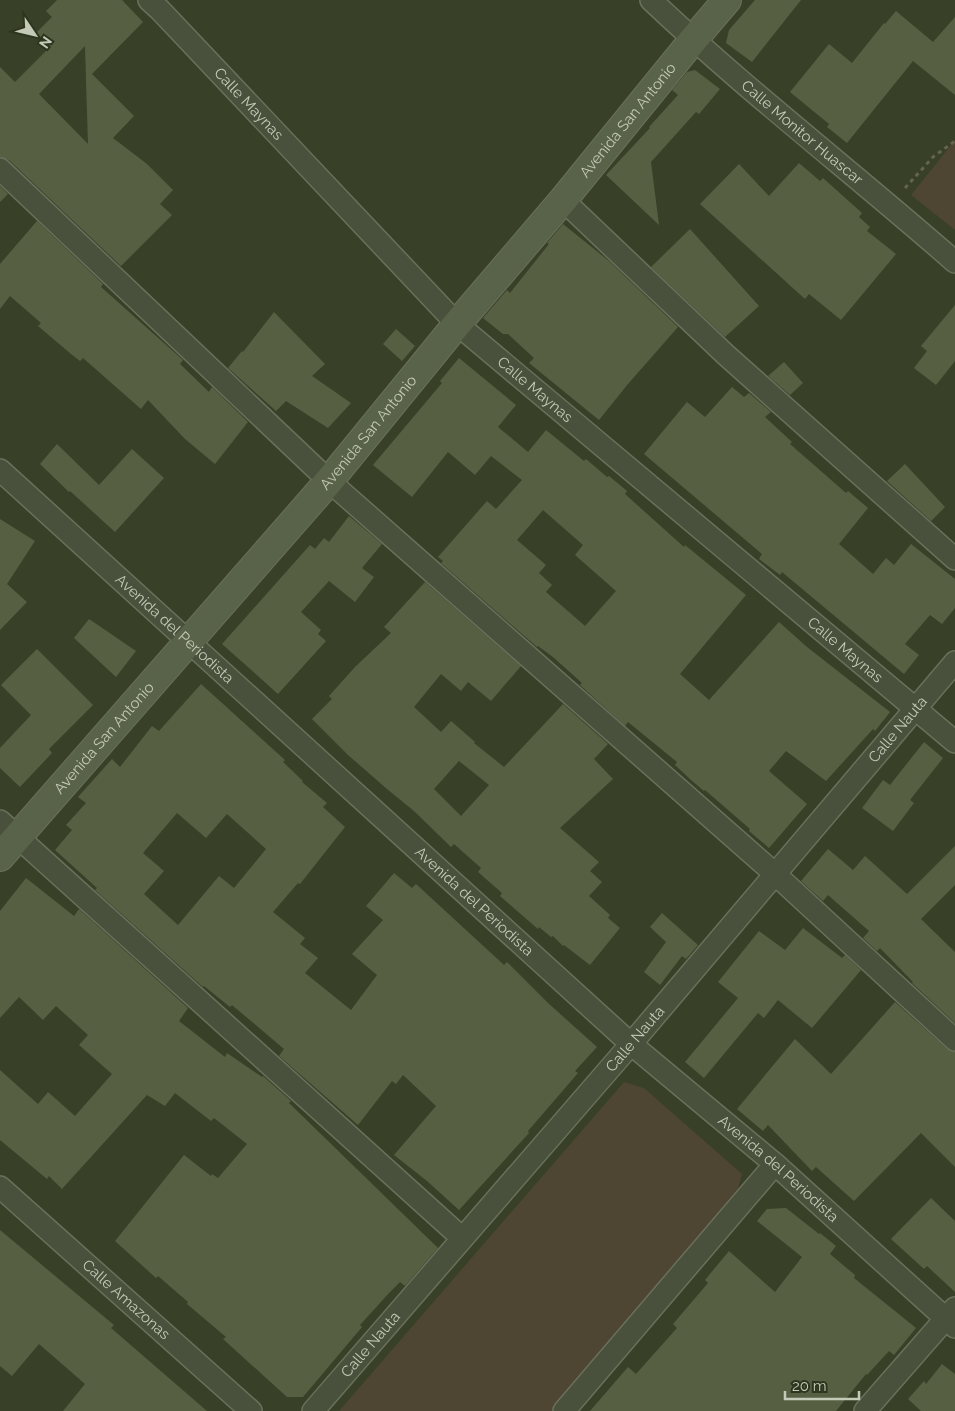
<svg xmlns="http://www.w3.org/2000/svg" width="955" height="1411" font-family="Raleway,sans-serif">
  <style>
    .green { fill: #4e4533 }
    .building { fill: #575f43; fill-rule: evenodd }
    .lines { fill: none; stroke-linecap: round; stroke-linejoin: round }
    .street-casing { stroke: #69705c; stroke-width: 24 }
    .secondary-casing { stroke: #69705c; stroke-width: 30 }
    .path { stroke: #666350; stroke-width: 3; stroke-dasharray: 4 4; stroke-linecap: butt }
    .street { stroke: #49503b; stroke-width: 21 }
    .secondary { stroke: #596349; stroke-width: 28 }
    .labels { text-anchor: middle; stroke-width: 4.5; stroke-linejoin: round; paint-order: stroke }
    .street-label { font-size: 15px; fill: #c4cab7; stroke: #2e351f }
  </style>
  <rect width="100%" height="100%" fill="#384027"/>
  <path class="green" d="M 955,140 L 955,230 L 911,195 Z
    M 624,1082 L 644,1088 L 742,1174 L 735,1199 L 552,1411 L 339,1411 Z"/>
  <path class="building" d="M 57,0 L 122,0 L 143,22 L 92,74 L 134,116 L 113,138 L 147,164 L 173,190 L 160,204 L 172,215 L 121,266 L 9,160 L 0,157 L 0,67 L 15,82 L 50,47 L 36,33 L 52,17 L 46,11 ZM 85,46 L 86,80 L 88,144 L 39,94 Z
    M 755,0 L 801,0 L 752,62 L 726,43 L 729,30 Z
    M 896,11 L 933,42 L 955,17 L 955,95 L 913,61 L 847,143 L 827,127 L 829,124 L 790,92 L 829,44 L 852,63 L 884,23 L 885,24 Z
    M 695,70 L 720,89 L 699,114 L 696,112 L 651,162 L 659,225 L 606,175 L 650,128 L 649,127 L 678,95 L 672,90 L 687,72 Z
    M 799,163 L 820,181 L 823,178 L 862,213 L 859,217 L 870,227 L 867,231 L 896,254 L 841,320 L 809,294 L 805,299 L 700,204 L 739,164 L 769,196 Z
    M 0,186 L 8,194 L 0,202 Z
    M 37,221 L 103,284 L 101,287 L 183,360 L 180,364 L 209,392 L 212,387 L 248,422 L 215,464 L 185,439 L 148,400 L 141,409 L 83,358 L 80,361 L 71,354 L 38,326 L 41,323 L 10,296 L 0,309 L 0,264 Z
    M 563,224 L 609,261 L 678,327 L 628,384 L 599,420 L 529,363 L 534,358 L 508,334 L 503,334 L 483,318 L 507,290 L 510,293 L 549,244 L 547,243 Z
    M 690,229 L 759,306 L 725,337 L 651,267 Z
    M 955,305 L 955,361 L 936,385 L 914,368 L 927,351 L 921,346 Z
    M 274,312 L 325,364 L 312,376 L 351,403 L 328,428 L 286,401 L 276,411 L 228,368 L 242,351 L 243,352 Z
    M 396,329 L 415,346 L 402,361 L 383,344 Z
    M 459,358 L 516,405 L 498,427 L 528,452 L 546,430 L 584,461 L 586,459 L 607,477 L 609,476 L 627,491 L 625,494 L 684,547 L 685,545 L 746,595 L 680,674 L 709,700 L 779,622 L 807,647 L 890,712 L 875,731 L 873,729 L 826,781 L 786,751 L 769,771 L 807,804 L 769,848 L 749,831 L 750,829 L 705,790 L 704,791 L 691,780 L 675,765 L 677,762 L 628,722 L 625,726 L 580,685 L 582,683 L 553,657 L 538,646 L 537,647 L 441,563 L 443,561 L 438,557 L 487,501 L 496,509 L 522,480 L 491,456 L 475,475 L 448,452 L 412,497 L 373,465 L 442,383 L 440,381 ZM 543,510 L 583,545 L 575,555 L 616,591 L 585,626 L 546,592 L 552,585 L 539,573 L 546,565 L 517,540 Z
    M 784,362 L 803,383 L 790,395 L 768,376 Z
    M 732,387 L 744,397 L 749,393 L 771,412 L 765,417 L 792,442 L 790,444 L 846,493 L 848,491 L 868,508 L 839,544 L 873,574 L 886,558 L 894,565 L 911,544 L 955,579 L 955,608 L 942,624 L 930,615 L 905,644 L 919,655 L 904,674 L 782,572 L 780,575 L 759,559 L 762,554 L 644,454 L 687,402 L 705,417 Z
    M 57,444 L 99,485 L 132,449 L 164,478 L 115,532 L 70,491 L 69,492 L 40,464 Z
    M 905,464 L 945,507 L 931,521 L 887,481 Z
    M 349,516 L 382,544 L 362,568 L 374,577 L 355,602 L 329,581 L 301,612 L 321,630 L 318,634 L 326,641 L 278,694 L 222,644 L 310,545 L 315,549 L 324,538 L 329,542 Z
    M 0,519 L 35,541 L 7,584 L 27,602 L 0,630 Z
    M 425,582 L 521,666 L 491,701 L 468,682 L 461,691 L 441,674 L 414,707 L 441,732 L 451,721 L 475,742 L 474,743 L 504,767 L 563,704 L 608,744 L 594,759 L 613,779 L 560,828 L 599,862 L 590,871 L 602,882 L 589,896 L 610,915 L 608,918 L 620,928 L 590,965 L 564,945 L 563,946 L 553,936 L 551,937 L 539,927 L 538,929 L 500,896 L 502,893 L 478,872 L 481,868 L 454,844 L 451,847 L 414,811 L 387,789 L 348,755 L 312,719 L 332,699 L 329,696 L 355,667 L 391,633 L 384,627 ZM 459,761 L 489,785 L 461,816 L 434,789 Z
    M 89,619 L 136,651 L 116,677 L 74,638 Z
    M 37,649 L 93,705 L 49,749 L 52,753 L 20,787 L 0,768 L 0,748 L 31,715 L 1,685 Z
    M 201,684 L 285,760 L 283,762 L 303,781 L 302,782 L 327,803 L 323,807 L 345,827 L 300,884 L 298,883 L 273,912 L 305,938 L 300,944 L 318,958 L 305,973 L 351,1010 L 377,975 L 352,954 L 383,920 L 366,906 L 394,873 L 412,888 L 416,884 L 504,965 L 507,962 L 548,1003 L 597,1047 L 575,1071 L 578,1073 L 528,1131 L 529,1133 L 459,1210 L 427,1181 L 394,1155 L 436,1106 L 403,1075 L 396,1084 L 392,1081 L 358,1125 L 279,1056 L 284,1049 L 232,1005 L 230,1007 L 204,986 L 203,987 L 95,890 L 97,888 L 55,850 L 72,830 L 66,825 L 86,803 L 78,797 L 112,759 L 120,767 L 152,726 L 159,731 ZM 177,813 L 206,838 L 227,814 L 266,849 L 234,888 L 219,876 L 178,925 L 144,894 L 164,871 L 143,853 Z
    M 924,742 L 943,758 L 910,800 L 914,803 L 893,831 L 862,808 L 883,780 L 890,785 Z
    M 955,846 L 955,885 L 921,919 L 955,952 L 955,1023 L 912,983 L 913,982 L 880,948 L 877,951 L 863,938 L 869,931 L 828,895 L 823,901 L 801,881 L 828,849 L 853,870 L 865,856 L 907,894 Z
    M 26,878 L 74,916 L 79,909 L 188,1008 L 179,1021 L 225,1057 L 227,1053 L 262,1077 L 263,1076 L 291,1101 L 289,1103 L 438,1248 L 405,1286 L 400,1282 L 389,1293 L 360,1325 L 362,1327 L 303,1397 L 287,1397 L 223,1339 L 226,1337 L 187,1304 L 188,1302 L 158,1276 L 156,1278 L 115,1241 L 184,1155 L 211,1176 L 212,1174 L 218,1178 L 247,1144 L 214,1118 L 211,1121 L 175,1093 L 165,1106 L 147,1095 L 62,1189 L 49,1176 L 47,1179 L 0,1140 L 0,1070 L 38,1104 L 48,1092 L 75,1116 L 112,1074 L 79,1045 L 88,1035 L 56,1006 L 43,1020 L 19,997 L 0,1018 L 0,911 Z
    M 662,913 L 698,945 L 686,959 L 682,956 L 660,985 L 644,972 L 666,942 L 650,927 Z
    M 803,928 L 842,958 L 845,955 L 861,970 L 812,1028 L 778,1000 L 764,1018 L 758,1013 L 704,1078 L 685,1062 L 738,998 L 718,982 L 759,931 L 785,950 Z
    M 895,1002 L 947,1049 L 955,1052 L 955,1167 L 921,1133 L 854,1201 L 816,1167 L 812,1171 L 768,1125 L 763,1131 L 737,1109 L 795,1039 L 831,1074 Z
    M 931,1198 L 955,1221 L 955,1292 L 927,1266 L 924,1269 L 891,1239 Z
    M 786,1208 L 819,1234 L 820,1233 L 836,1246 L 830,1254 L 855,1275 L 854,1278 L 916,1328 L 894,1355 L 889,1351 L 867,1375 L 866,1374 L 836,1411 L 590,1411 L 628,1367 L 636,1374 L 677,1328 L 673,1324 L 708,1283 L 705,1280 L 729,1251 L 775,1292 L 802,1257 L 757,1221 L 767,1209 Z
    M 0,1230 L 114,1325 L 111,1328 L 207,1411 L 63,1411 L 85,1384 L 39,1344 L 12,1376 L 0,1366 Z
    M 942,1364 L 955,1374 L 955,1411 L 921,1411 L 908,1399 L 924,1381 L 926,1384 Z"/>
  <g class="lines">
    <defs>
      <g id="street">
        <path id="s1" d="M 149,0 L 160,10 L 457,324 L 955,742"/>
        <path id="s2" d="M 651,0 C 748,92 855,174 955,262"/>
        <path d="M 0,169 L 329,481 L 775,874 L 955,1040"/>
        <path d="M 563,200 L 726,355 L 955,559"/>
        <path id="s3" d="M 0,470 L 631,1044 L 775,1164 L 955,1327"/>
        <path d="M 0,821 L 462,1238"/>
        <path id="s4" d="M 0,1187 L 251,1411"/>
        <path id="s5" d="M 313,1411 L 631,1044 L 955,662"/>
        <path d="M 564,1411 L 775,1164"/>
        <path d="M 865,1411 L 955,1308"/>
      </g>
      <g id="secondary">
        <path id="s6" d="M 0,857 L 329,481 L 457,324 L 563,200 L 693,40 L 727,0"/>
      </g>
    </defs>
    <use href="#street" class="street-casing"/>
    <use href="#secondary" class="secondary-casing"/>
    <path class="path" d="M 905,188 L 933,157 L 955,141"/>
    <use href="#street" class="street"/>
    <use href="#secondary" class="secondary"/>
  </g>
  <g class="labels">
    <g class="street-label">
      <text dy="5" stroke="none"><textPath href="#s1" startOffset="144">Calle Maynas</textPath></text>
      <text dy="5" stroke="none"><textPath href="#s6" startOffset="968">Avenida San Antonio</textPath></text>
      <text dy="5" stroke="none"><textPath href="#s2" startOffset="201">Calle Monitor Huascar</textPath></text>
      <text dy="5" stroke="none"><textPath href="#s1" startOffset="549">Calle Maynas</textPath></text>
      <text dy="5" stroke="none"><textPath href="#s6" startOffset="562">Avenida San Antonio</textPath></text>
      <text dy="5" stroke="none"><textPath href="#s3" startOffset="236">Avenida del Periodista</textPath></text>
      <text dy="5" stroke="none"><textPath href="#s1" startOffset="954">Calle Maynas</textPath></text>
      <text dy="5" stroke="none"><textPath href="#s5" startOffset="898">Calle Nauta</textPath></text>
      <text dy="5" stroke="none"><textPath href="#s6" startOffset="158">Avenida San Antonio</textPath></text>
      <text dy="5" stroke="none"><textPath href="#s3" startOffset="641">Avenida del Periodista</textPath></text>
      <text dy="5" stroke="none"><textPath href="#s5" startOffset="492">Calle Nauta</textPath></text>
      <text dy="5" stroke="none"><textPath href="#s3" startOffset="1046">Avenida del Periodista</textPath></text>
      <text dy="5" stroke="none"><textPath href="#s4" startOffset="169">Calle Amazonas</textPath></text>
      <text dy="5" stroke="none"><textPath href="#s5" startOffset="88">Calle Nauta</textPath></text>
    </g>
  </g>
  <g transform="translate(35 35) rotate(125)" stroke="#2e351f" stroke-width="4" paint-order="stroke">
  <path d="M0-4L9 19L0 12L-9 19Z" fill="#c4cab7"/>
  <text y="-8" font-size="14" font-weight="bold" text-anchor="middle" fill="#c4cab7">N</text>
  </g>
  <path d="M785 1391v8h74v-8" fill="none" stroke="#c4cab7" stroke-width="2.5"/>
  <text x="792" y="1391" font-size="15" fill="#c4cab7" stroke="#2e351f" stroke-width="4" paint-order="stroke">20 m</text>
</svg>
